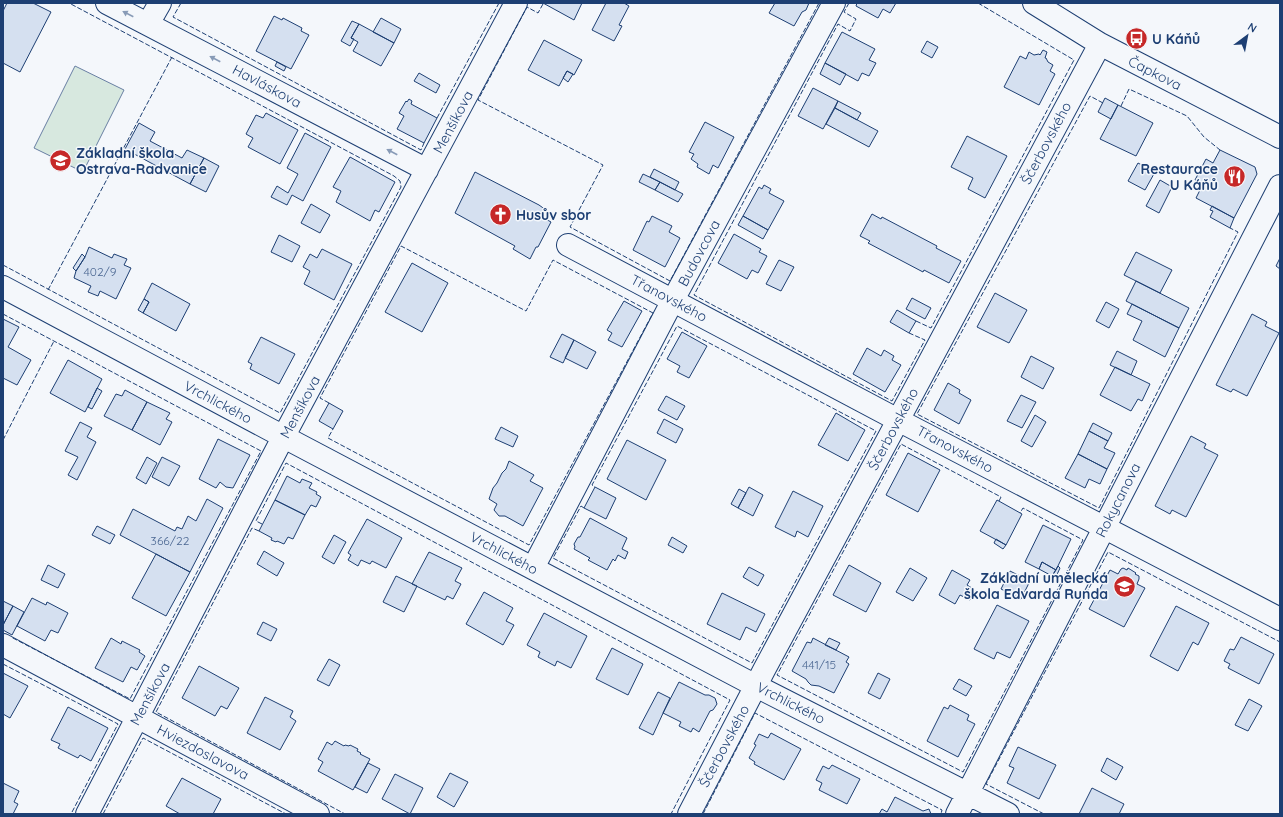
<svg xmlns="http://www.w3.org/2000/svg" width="1283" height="817" font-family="Quicksand,sans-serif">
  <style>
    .green { fill: #d7e8df; stroke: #687fa3 }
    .building { fill: #d5e0f0; stroke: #1d3f73 }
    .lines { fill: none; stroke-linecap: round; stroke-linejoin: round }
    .minor-casing { stroke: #1d3f73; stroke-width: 24 }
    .minor { stroke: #f4f7fb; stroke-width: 22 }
    .fence { stroke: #1d3f73; stroke-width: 1; stroke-dasharray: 5 2; stroke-linecap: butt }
    .oneway { fill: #889bb7 }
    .labels { text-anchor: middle; stroke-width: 3; stroke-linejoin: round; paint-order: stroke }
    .number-label { font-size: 12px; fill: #4b6792 }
    .poi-label { font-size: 14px; font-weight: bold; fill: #1d3f73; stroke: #f4f7fb; text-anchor: start }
    .street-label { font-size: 14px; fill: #1d3f73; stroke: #f4f7fb }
  </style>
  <rect width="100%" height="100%" fill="#f4f7fb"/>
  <path class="green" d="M 75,66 L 124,90 L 83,172 L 34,148 Z"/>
  <path class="building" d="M 7,3 L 33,3 L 51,12 L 20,72 L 3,63 L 3,11 Z
    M 543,3 L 582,3 L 574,20 Z
    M 606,3 L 624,3 L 629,6 L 619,25 L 622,26 L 614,41 L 592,30 Z
    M 775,3 L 809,3 L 806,10 L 802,12 L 794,26 L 769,13 Z
    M 857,3 L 896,3 L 890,13 L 883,9 L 878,18 L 856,6 Z
    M 274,16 L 282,20 L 283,18 L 302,28 L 301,31 L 309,35 L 291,69 L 256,51 Z
    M 381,18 L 401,29 L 394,43 L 373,32 Z
    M 352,21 L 359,24 L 351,38 L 354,39 L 350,46 L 341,41 Z
    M 359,24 L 394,43 L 381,66 L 353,51 L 358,42 L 351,38 Z
    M 842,32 L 875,49 L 869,60 L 876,63 L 869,76 L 862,73 L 858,81 L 825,63 Z
    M 544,40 L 582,60 L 574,75 L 567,71 L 559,86 L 528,70 Z
    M 927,41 L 938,47 L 932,58 L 921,52 Z
    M 1043,50 L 1047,52 L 1045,58 L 1046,58 L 1048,62 L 1053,65 L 1050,71 L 1055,74 L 1039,105 L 1004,87 L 1020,56 L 1026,59 L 1029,52 L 1034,55 L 1039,54 L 1040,55 Z
    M 277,62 L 286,67 L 284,71 L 275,66 Z
    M 825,63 L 846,74 L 840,85 L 820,74 Z
    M 567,71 L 573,74 L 568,82 L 563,78 Z
    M 419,73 L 440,85 L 436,93 L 414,81 Z
    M 813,88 L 838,101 L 823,129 L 798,116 Z
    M 1105,98 L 1118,105 L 1111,119 L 1098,112 Z
    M 409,99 L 412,101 L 411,104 L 437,118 L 424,143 L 397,129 L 404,116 L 399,113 L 406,101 L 407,102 Z
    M 838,101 L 861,113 L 857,120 L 835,108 Z
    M 1118,105 L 1153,123 L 1136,156 L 1100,139 Z
    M 835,108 L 878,131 L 869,147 L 826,124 Z
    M 266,113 L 298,130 L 280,164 L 248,147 L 253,138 L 246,134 L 256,115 L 263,118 Z
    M 705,122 L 734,137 L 718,168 L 713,165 L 709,174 L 697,167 L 698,164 L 691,159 L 694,154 L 689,152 Z
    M 139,123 L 155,132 L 150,141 L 182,158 L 187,150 L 204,158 L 190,184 L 125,149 Z
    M 305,133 L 331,147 L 303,201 L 292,195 L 287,205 L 271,197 L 277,186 L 288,193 L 298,174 L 287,168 Z
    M 967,136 L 1007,156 L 985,198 L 968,189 L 973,178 L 951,167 Z
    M 1220,150 L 1255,167 L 1257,174 L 1234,218 L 1196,198 L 1203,184 L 1195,180 L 1206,159 L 1213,163 Z
    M 350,157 L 395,182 L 379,212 L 375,210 L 370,221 L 336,202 L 341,191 L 333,187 Z
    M 204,158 L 219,166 L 206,192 L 190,184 Z
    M 1138,163 L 1155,172 L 1145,190 L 1128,181 Z
    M 654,169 L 679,182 L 675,190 L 650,177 Z
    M 475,172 L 539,205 L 546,210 L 542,217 L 551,222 L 538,247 L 536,247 L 530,259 L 513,249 L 515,246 L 455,213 Z
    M 643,174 L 660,182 L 655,190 L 639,182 Z
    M 1160,180 L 1172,187 L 1159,213 L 1146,206 Z
    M 660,182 L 683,194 L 678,202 L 655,190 Z
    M 764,185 L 771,189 L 769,193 L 784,201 L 768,230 L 743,216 L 759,187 L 762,189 Z
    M 311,204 L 330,215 L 320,233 L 301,223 Z
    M 1212,206 L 1234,218 L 1230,228 L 1210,217 L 1213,211 L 1210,210 Z
    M 872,214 L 881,219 L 882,217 L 937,246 L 936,248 L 961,261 L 949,283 L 924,270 L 923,272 L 868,243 L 870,241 L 860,236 Z
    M 652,216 L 672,226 L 669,232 L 680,238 L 665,267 L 633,250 L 647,221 L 649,222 Z
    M 743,216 L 768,230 L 763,239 L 738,225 Z
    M 734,234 L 761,249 L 759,252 L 767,256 L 758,273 L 752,270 L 747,279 L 718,263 Z
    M 279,235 L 300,246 L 292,262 L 271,252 Z
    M 89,247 L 112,258 L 114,254 L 127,259 L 124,265 L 131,268 L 116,299 L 100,291 L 98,296 L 88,292 L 91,286 L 74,278 L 76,271 L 85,257 Z
    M 322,249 L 352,264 L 334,300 L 304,284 L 310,271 L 303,267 L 310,254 L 317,258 Z
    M 1136,252 L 1172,270 L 1160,293 L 1124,275 Z
    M 82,254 L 85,257 L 76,271 L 73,268 Z
    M 1280,258 L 1280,269 L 1276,266 Z
    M 779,260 L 794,267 L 781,291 L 766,284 Z
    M 412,263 L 448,283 L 422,332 L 385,312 Z
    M 1136,281 L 1189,308 L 1179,328 L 1126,301 Z
    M 152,283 L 190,304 L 176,331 L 143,313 L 149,302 L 144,299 Z
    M 995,293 L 1027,310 L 1009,343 L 977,327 Z
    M 912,298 L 931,308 L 925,319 L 906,309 Z
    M 144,299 L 149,302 L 143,313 L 138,310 Z
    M 624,301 L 642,311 L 622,347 L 608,340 L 612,333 L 607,330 Z
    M 1106,302 L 1119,309 L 1109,328 L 1096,321 Z
    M 1132,304 L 1179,328 L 1165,357 L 1133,340 L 1142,321 L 1127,314 Z
    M 897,310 L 916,321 L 909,333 L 890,322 Z
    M 1252,314 L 1267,322 L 1265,326 L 1279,333 L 1247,396 L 1233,389 L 1231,392 L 1216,385 Z
    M 3,319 L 19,327 L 8,347 L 31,360 L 17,385 L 3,378 Z
    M 682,332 L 707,346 L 689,378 L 677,372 L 680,366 L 667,359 Z
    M 562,334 L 574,340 L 563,363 L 550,357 Z
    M 261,337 L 295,354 L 279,384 L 250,369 L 252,364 L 248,362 Z
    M 574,340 L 596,352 L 587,369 L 565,358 Z
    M 867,348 L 881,356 L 884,350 L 894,356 L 892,360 L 901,365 L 885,392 L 853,374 Z
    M 1117,351 L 1137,361 L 1131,375 L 1110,365 Z
    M 1031,356 L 1054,368 L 1043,389 L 1021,377 Z
    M 68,360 L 102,379 L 85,412 L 50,393 Z
    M 1115,367 L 1150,384 L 1142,401 L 1138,399 L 1131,411 L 1100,395 Z
    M 948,383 L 960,390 L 959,393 L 971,400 L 959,424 L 934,410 Z
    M 97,388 L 102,391 L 92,409 L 88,407 Z
    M 125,390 L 147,402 L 132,430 L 104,416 L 116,394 L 122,396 Z
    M 1021,395 L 1036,402 L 1022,428 L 1007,421 Z
    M 666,396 L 685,406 L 677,420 L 658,410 Z
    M 147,402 L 170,413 L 166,419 L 172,422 L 160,445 L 132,430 Z
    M 329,403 L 343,411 L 333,429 L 319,421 Z
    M 836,413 L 865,430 L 848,461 L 818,445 Z
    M 1035,415 L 1046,422 L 1032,447 L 1021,441 Z
    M 664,419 L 683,429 L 676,443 L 657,433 Z
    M 80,422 L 92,428 L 87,437 L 96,442 L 77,480 L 68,475 L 78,457 L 65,451 Z
    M 1093,423 L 1112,433 L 1108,441 L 1089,431 Z
    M 501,427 L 518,436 L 513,447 L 495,439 Z
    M 1089,431 L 1108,441 L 1104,448 L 1115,453 L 1107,469 L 1078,454 Z
    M 1191,436 L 1206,444 L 1204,448 L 1218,455 L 1186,517 L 1172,510 L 1170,514 L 1155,506 Z
    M 218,439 L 250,455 L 233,488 L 226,487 L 220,482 L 216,488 L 199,479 Z
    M 627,440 L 666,460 L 646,500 L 607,479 Z
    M 908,453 L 940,470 L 918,512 L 886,495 Z
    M 1078,454 L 1107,469 L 1100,484 L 1089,479 L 1085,488 L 1065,478 Z
    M 147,457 L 157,463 L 146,484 L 136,478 Z
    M 162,457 L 180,466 L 169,486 L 152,477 Z
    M 509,461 L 534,475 L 530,481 L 543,488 L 523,526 L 505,516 L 499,516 L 494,510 L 497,504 L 489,499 L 493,488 L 497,483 L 502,473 L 506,469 Z
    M 287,476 L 300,483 L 302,479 L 312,483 L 309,488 L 317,492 L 316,494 L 321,497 L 316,507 L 311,505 L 305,515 L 275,500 Z
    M 595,487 L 616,498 L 606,519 L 584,508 Z
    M 749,487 L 763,495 L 753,516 L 738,508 Z
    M 739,489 L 746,493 L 738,508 L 731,504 Z
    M 793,491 L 823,506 L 808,537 L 797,531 L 795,537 L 775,527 Z
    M 207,499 L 223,508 L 190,572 L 120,535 L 133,509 L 175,531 L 177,527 L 182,529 L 188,516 L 196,521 Z
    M 275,500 L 305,515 L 293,539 L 288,537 L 284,544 L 277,541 L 276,542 L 271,540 L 272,538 L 259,531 Z
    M 997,500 L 1022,514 L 1006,545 L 980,531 Z
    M 590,518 L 627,538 L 622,549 L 628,552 L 625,559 L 618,555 L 615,561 L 613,559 L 607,570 L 588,560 L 590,558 L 574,549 L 575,547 L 574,544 L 578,537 L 580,537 Z
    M 367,519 L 402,538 L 386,568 L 372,561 L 370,564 L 361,560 L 358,566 L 348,560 L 351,555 L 348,553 Z
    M 1043,525 L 1071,539 L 1056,570 L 1042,562 L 1039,569 L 1025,562 Z
    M 97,526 L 115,535 L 110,544 L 92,535 Z
    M 334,535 L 346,542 L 334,564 L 322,557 Z
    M 672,537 L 687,546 L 683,553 L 668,545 Z
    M 996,539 L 1006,545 L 1003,549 L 994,543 Z
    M 264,551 L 284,563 L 277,576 L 257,564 Z
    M 429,552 L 462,568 L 455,581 L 461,584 L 453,599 L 447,596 L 445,600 L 412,584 Z
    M 156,554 L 190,572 L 166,616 L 132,598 Z
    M 1042,562 L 1056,570 L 1052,576 L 1039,569 Z
    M 48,565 L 65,574 L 58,588 L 41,580 Z
    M 849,565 L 881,583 L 866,612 L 833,595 Z
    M 1058,566 L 1060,568 L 1055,579 L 1049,575 L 1052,576 Z
    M 749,567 L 764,575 L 758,586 L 743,577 Z
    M 910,568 L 927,578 L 913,601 L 896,592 Z
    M 1123,568 L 1127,570 L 1128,568 L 1136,573 L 1135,574 L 1139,576 L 1139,579 L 1137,584 L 1145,588 L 1124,627 L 1089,609 L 1110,570 L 1118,574 L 1121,569 Z
    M 952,570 L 970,580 L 967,585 L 975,590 L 970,600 L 960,595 L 955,604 L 939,595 Z
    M 1010,571 L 1030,581 L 1021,599 L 1001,589 Z
    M 396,576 L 417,586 L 404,612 L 383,602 Z
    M 484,592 L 513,608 L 506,621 L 514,625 L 503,645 L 466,624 Z
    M 722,593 L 765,614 L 756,632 L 746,627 L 740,640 L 707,624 Z
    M 32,598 L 46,605 L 47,602 L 68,613 L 58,633 L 51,630 L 45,641 L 17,626 Z
    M 3,601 L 13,606 L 3,625 Z
    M 997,605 L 1029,621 L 1010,658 L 997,652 L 994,659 L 974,649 Z
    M 13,606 L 24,612 L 12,635 L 3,630 L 3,625 Z
    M 1176,606 L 1209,623 L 1198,645 L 1193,642 L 1178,671 L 1150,656 Z
    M 544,613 L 587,636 L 571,668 L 557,661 L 555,666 L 538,657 L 540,652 L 527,645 Z
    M 263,622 L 277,629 L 271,641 L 257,634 Z
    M 1241,637 L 1274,654 L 1259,684 L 1228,668 L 1230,664 L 1224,661 L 1230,649 L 1234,650 Z
    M 111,638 L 121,644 L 122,641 L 140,650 L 139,652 L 145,656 L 137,670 L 131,667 L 123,682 L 95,668 Z
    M 813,638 L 849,657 L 846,662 L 849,664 L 834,693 L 819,686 L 811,685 L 808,682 L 806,679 L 792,671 L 807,642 L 811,643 Z
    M 829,638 L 840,643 L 836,650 L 825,645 Z
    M 612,648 L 643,664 L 628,695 L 596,679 Z
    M 329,659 L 340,665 L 329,686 L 317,680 Z
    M 199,666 L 239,688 L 227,709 L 221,706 L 215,716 L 182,698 Z
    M 3,673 L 28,686 L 10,718 L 3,714 Z
    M 878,673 L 890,679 L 880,699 L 868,693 Z
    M 959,679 L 972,686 L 966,696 L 953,689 Z
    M 679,682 L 705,695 L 709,695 L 715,698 L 717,704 L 713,710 L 710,711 L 699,732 L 693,728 L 691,732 L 679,726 L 681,722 L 663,713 Z
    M 658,692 L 670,698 L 653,735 L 639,728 Z
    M 265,697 L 293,711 L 290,717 L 296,721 L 280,750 L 247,733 Z
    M 1249,699 L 1262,706 L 1248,731 L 1235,725 Z
    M 950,705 L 969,715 L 967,720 L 975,724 L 958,757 L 927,741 L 944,707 L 948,709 Z
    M 68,707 L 108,728 L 91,761 L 80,755 L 78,758 L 58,748 L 60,744 L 51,740 Z
    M 771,733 L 801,749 L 784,780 L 754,764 L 755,762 L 749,758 L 756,745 L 754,744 L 759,734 L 768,738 Z
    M 335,741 L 344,746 L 345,745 L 349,746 L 350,745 L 358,749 L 357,751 L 361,753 L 360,754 L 370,759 L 353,790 L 318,771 L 323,762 L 318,759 L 327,742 L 332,745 Z
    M 1018,747 L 1056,765 L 1039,799 L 1007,783 L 1014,768 L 1009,766 Z
    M 1107,758 L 1123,767 L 1116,780 L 1101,771 Z
    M 368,763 L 380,769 L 367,793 L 355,787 Z
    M 832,765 L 860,779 L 847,804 L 819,790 L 822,783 L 816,780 L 823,766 L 829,769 Z
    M 450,773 L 468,782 L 454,807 L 437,797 Z
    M 395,774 L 423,788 L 410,814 L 382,799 Z
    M 182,778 L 221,799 L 213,814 L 180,814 L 166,806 Z
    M 3,783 L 19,791 L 14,802 L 18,804 L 13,814 L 3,814 Z
    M 1092,788 L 1124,804 L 1119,814 L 1079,814 Z
    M 895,797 L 923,811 L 929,809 L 931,814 L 879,814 L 882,809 L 887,812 Z"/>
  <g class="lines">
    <defs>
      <path id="minor" d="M 107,3 L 427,170
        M 1034,3 L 1100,44 L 1280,137
        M 148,24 L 160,3
        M 568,245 L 898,420 L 1280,619
        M 3,287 L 284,437 L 756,686 L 1008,814
        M 533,568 L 673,300 L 834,3
        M 3,645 L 318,814
        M 87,814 L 278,447 L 516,3
        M 689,814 L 764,670 L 1100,44
        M 957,814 L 1280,186"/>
    </defs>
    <use href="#minor" class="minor-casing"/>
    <use href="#minor" class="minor"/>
    <path class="fence" d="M 181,3 L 173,17 L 421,150 L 424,143
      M 849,3 L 844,12 L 856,19 L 850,31 L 838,24 L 694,295 L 892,401 L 925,340 L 909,333
      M 543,4 L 538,13 L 527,7 L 478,100 L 603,165 L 570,227 L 670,281 L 819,3
      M 1103,103 L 1090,96 L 917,414 L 1099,508 L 1238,232 L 1230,228
      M 1121,106 L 1129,89 L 1187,116 L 1204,137 L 1220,150
      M 437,118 L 499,3
      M 3,265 L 280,413 L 401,187 L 400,181 L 394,176 L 69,3
      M 48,290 L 172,57
      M 3,314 L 261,451 L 130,699 L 11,637
      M 916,321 L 931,328 L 1074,60 L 978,3
      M 329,403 L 320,398 L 401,246 L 526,311 L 553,260 L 653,313 L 529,545 L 328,438 L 333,429
      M 3,440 L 54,341
      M 999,501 L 1001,497 L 901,444 L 777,675 L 963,772 L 1083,540 L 1023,508 L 1020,513
      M 584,508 L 581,506 L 553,558 L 752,663 L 876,431 L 677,326 L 592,485 L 595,487
      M 262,524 L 256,521 L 286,463 L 730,700 L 671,814
      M 259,531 L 252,528 L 156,712 L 345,814
      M 3,664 L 118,724 L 71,814
      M 103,814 L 143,738 L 286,814
      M 703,814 L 755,713 L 942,810 L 941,814
      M 1044,814 L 986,784 L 1108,552 L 1280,642"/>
  </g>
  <defs><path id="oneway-solid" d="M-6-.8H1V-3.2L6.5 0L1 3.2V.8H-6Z"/></defs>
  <g class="oneway">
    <use href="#oneway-solid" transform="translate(128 14) rotate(-153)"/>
    <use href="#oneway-solid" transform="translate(215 59) rotate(-152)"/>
    <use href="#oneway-solid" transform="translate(392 152) rotate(-152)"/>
  </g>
  <defs>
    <symbol id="bus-disc" viewBox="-11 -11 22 22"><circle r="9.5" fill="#c62828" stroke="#f4f7fb"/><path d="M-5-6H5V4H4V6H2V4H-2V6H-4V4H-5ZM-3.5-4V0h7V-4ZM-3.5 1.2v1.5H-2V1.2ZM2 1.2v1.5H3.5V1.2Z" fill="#fff"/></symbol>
    <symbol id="school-disc" viewBox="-11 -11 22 22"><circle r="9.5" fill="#c62828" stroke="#f4f7fb"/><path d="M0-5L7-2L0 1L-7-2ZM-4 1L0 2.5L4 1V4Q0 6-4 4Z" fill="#fff"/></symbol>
    <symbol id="restaurant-disc" viewBox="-11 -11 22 22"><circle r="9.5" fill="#c62828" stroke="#f4f7fb"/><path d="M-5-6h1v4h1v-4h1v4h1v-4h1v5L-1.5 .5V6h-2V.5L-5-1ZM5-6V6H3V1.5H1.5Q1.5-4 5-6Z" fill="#fff"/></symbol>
    <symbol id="church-disc" viewBox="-11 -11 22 22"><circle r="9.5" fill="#c62828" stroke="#f4f7fb"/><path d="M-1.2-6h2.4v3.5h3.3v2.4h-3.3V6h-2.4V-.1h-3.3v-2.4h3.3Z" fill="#fff"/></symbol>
  </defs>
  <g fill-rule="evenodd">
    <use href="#bus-disc" x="1124" y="26" width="25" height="25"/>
    <use href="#school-disc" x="48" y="148" width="25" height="25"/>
    <use href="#restaurant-disc" x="1222" y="164" width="25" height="25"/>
    <use href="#church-disc" x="488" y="202" width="25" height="25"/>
    <use href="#school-disc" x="1112" y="574" width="25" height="25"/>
  </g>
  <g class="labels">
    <g class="number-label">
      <text x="100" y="276">402/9</text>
      <text x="170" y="545">366/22</text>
      <text x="819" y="669">441/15</text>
    </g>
    <g class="poi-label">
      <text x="1152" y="44">U Káňů</text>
      <text x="76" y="158">Základní škola<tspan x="76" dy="16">Ostrava-Radvanice</tspan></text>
      <text x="1218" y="174" text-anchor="end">Restaurace<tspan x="1218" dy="16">U Káňů</tspan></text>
      <text x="516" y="220">Husův sbor</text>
      <text x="1108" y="583" text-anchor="end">Základní umělecká<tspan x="1108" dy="16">škola Edvarda Runda</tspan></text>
    </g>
    <g class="street-label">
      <text transform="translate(1155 73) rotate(27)" y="5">Čapkova</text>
      <text transform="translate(267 86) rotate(28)" y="5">Havláskova</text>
      <text transform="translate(453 122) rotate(-62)" y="5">Menšíkova</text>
      <text transform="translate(1046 143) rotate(-62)" y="5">Ščerbovského</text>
      <text transform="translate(699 253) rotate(-62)" y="5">Budovcova</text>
      <text transform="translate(669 298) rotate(28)" y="5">Třanovského</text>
      <text transform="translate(218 402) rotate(28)" y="5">Vrchlického</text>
      <text transform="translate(300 407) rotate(-62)" y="5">Menšíkova</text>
      <text transform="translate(893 429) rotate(-62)" y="5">Ščerbovského</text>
      <text transform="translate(955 449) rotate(28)" y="5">Třanovského</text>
      <text transform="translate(1118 500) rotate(-63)" y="5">Rokycanova</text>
      <text transform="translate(504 553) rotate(28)" y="5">Vrchlického</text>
      <text transform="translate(150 694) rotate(-62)" y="5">Menšíkova</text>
      <text transform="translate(791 703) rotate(27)" y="5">Vrchlického</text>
      <text transform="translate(724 746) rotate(-62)" y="5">Ščerbovského</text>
      <text transform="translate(203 752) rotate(28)" y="5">Hviezdoslavova</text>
    </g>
  </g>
  <rect width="1283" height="817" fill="none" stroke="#1d3f73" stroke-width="8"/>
  <g transform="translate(1247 36) rotate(32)" stroke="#f4f7fb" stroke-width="3" paint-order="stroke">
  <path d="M0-3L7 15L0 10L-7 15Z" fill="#1d3f73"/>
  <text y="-6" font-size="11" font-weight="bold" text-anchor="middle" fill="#1d3f73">N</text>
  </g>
</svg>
